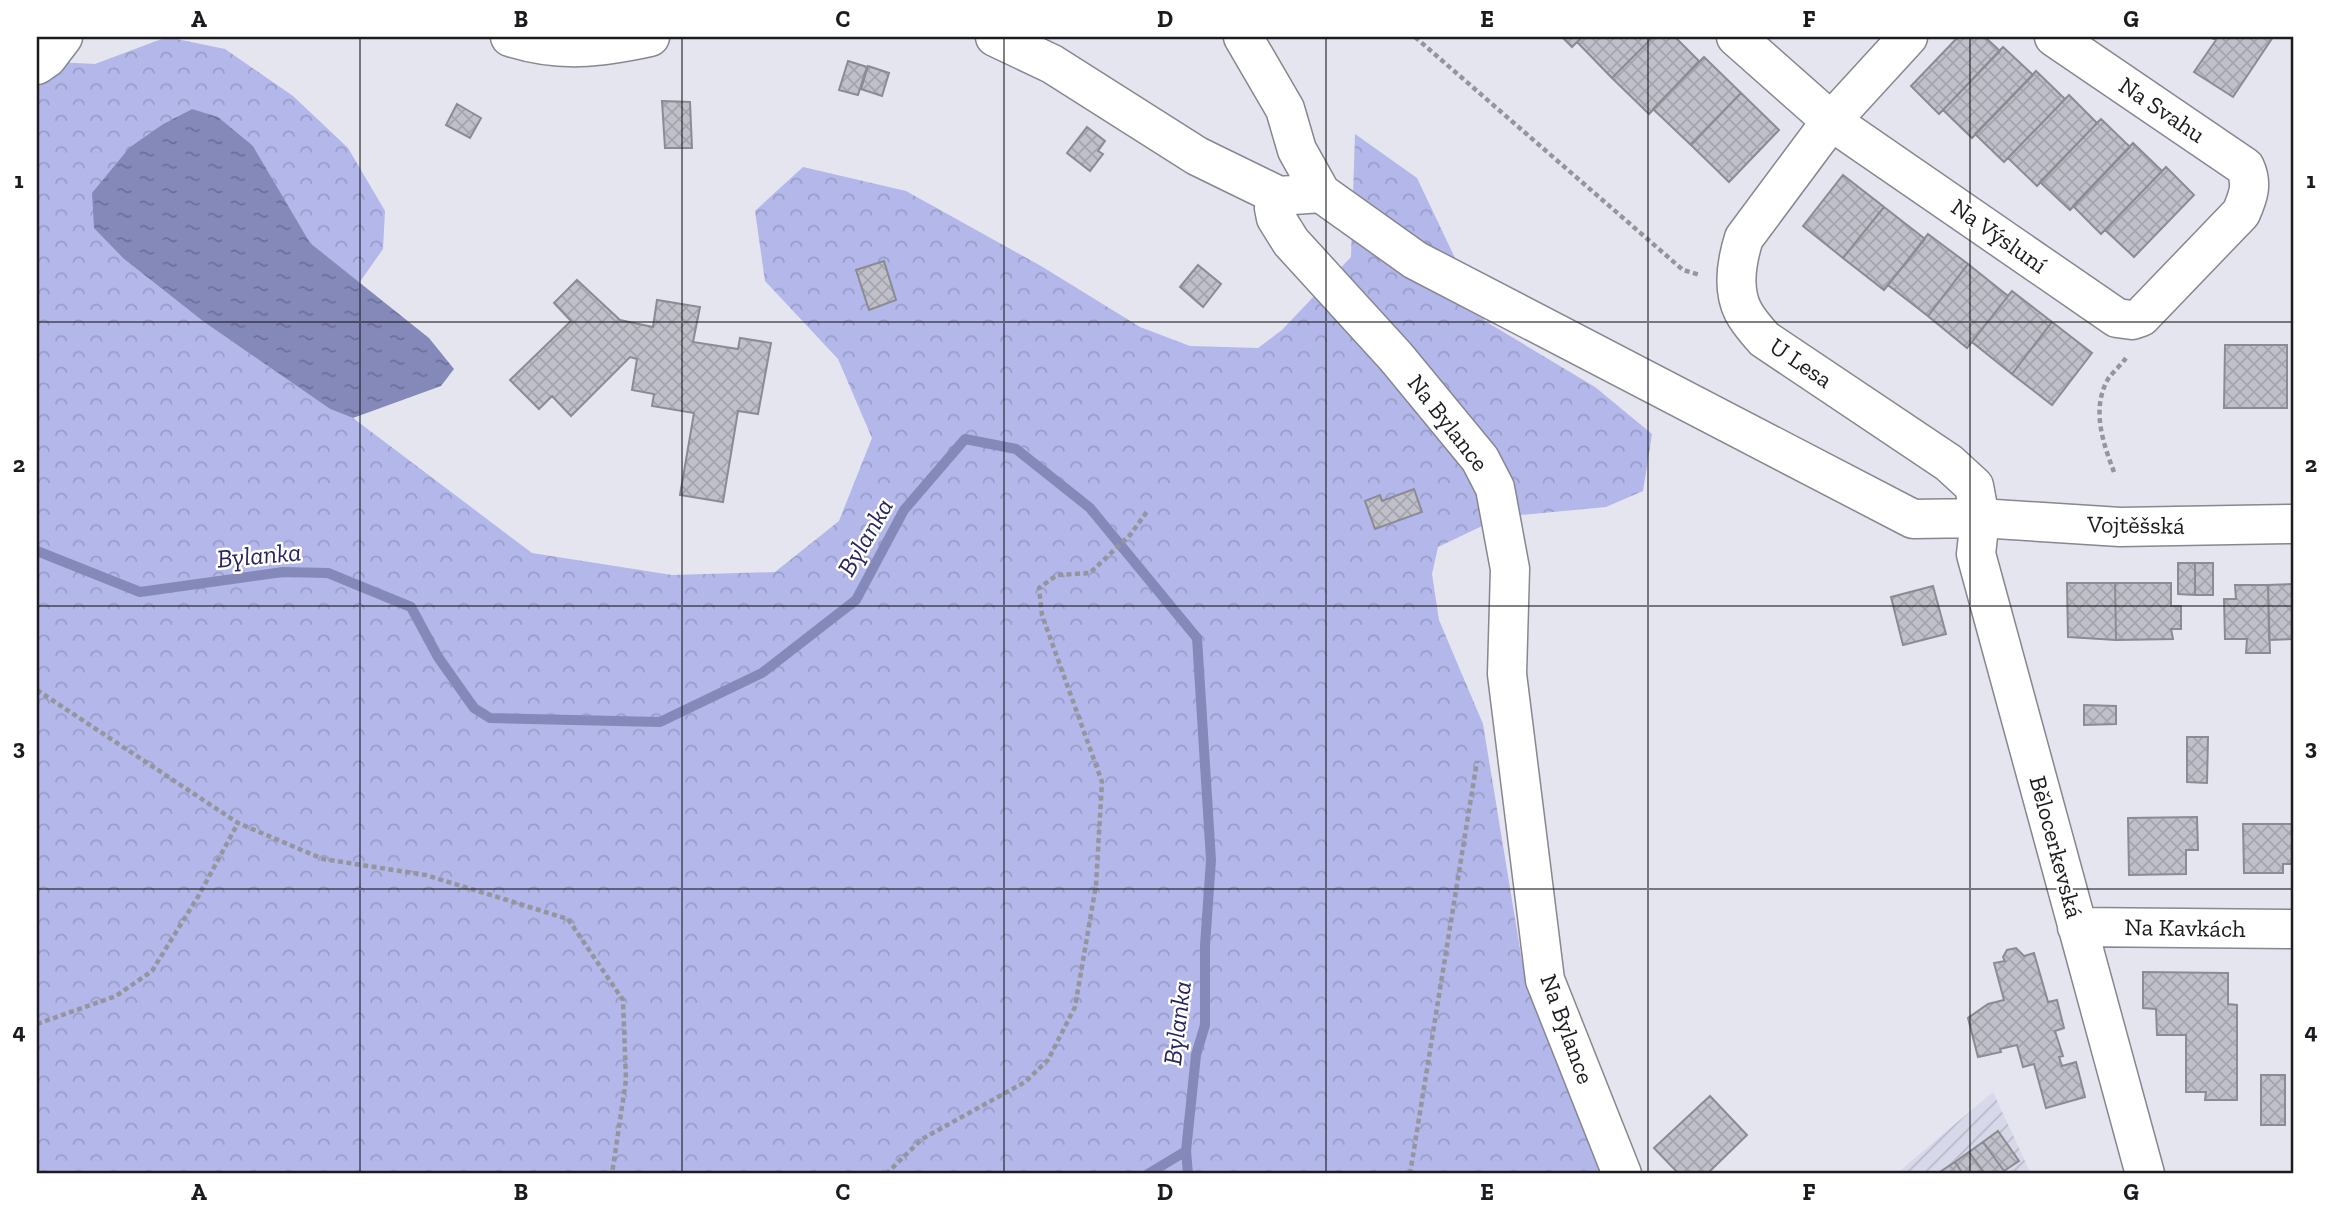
<svg xmlns="http://www.w3.org/2000/svg" width="2330" height="1211" font-family="'Zilla Slab',serif">
  <style>
    .industrial { fill: url(#industrial-furrows) }
    .forest { fill: url(#forest-crowns) }
    .water { fill: url(#water-ripples) }
    .lines { fill: none; stroke-linecap: round; stroke-linejoin: round }
    .stream { stroke: #8589ba; stroke-width: 10 }
    .building { fill: url(#building-cross-hatch); stroke: #8a8b93; stroke-width: 2 }
    .street-casing { stroke: #868790; stroke-width: 41 }
    .path { stroke: #95959c; stroke-width: 4.5; stroke-dasharray: 5 3.5; stroke-linecap: butt }
    .street { stroke: #fff; stroke-width: 38 }
    .grid { fill: none; stroke: #1c1c20; stroke-width: 2; stroke-opacity: 0.55 }
    .labels { text-anchor: middle; stroke-width: 5; stroke-linejoin: round; paint-order: stroke }
    .street-label { font-size: 24px; fill: #1c1c20; stroke: #fff }
    .water-label { font-size: 26px; font-style: italic; fill: #272460; stroke: #fff }
    .neatline { fill: none; stroke: #1c1c20; stroke-width: 2.5 }
    .grid-label { font-size: 23px; text-anchor: middle; font-weight: bold; fill: #1c1c20 }
  </style>
  <defs>
    <pattern id="industrial-furrows" width="10" height="10" patternUnits="userSpaceOnUse" patternTransform="scale(1.75)"><rect width="10" height="10" fill="#d7d9ea"/><path d="M-1 1l2-2M0 10L10 0M9 11l2-2" fill="none" stroke="#b8bac8"/></pattern>
    <pattern id="forest-crowns" width="20" height="18" patternUnits="userSpaceOnUse" patternTransform="scale(1.75)"><rect width="20" height="18" fill="#b3b7ea"/><path d="M2 6a3 3 0 1 1 6 0M12 15a3 3 0 1 1 6 0" fill="none" stroke="#999dc8"/></pattern>
    <pattern id="water-ripples" width="26" height="14" patternUnits="userSpaceOnUse" patternTransform="scale(1.75)"><rect width="26" height="14" fill="#8589ba"/><path d="M2 4q2-2 4 0t4 0M15 11q2-2 4 0t4 0" fill="none" stroke="#6c6f97"/></pattern>
    <pattern id="building-cross-hatch" width="8" height="8" patternUnits="userSpaceOnUse" patternTransform="scale(1.75)"><rect width="8" height="8" fill="#bfc0c9"/><path d="M0 0l8 8M0 8l8-8" fill="none" stroke="#a4a4ac"/></pattern>
  </defs>
  <rect width="100%" height="100%" fill="#e4e5ee"/>
  <path class="industrial" d="M 1993,1092 L 2031,1174 L 1896,1174 Z"/>
  <path class="forest" d="M 167,37 L 225,49 L 293,96 L 348,148 L 385,211 L 383,249 L 359,283 L 309,243 L 253,146 L 192,109 L 163,124 L 130,147 L 124,259 L 204,322 L 330,409 L 353,418 L 532,553 L 672,575 L 775,572 L 839,521 L 872,438 L 838,359 L 765,281 L 755,211 L 803,167 L 906,191 L 1041,266 L 1140,327 L 1190,346 L 1258,348 L 1282,330 L 1351,257 L 1355,134 L 1417,178 L 1485,321 L 1595,387 L 1652,434 L 1643,491 L 1606,507 L 1501,517 L 1438,547 L 1432,574 L 1439,620 L 1483,724 L 1524,973 L 1632,1174 L 37,1174 L 37,61 L 95,64 Z"/>
  <path class="water" d="M 192,109 L 218,117 L 253,146 L 310,243 L 429,338 L 454,369 L 441,386 L 353,418 L 330,409 L 204,322 L 124,259 L 94,228 L 92,193 L 130,147 L 163,124 Z"/>
  <g class="lines">
    <path class="stream" d="M 37,551 L 140,592 L 283,572 L 328,573 L 411,607 L 438,657 L 474,708 L 490,718 L 660,722 L 762,673 L 856,600 L 904,510 L 965,439 L 1016,449 L 1090,508 L 1197,638 L 1211,860 L 1205,945 L 1205,1025 L 1196,1055 L 1186,1151 L 1188,1174
      M 1148,1174 L 1186,1151"/>
  </g>
  <path class="building" d="M 1562,37 L 1582,37 L 1572,47 Z
    M 1582,37 L 1653,37 L 1612,78 L 1577,42 Z
    M 1653,37 L 1675,37 L 1699,61 L 1649,114 L 1612,78 Z
    M 1958,37 L 1985,37 L 2000,51 L 1939,114 L 1911,86 Z
    M 2210,37 L 2273,37 L 2233,97 L 2194,72 L 2216,40 Z
    M 2003,47 L 2033,75 L 1972,138 L 1943,110 Z
    M 1704,57 L 1741,93 L 1691,145 L 1653,109 Z
    M 848,61 L 867,67 L 858,95 L 839,90 Z
    M 868,66 L 889,73 L 882,96 L 861,89 Z
    M 2036,71 L 2065,99 L 2004,162 L 1975,134 Z
    M 1741,93 L 1779,130 L 1729,182 L 1691,145 Z
    M 2069,95 L 2097,123 L 2037,186 L 2008,158 Z
    M 662,101 L 690,102 L 692,148 L 665,148 Z
    M 457,104 L 481,118 L 470,138 L 446,125 Z
    M 2101,119 L 2130,147 L 2070,210 L 2040,182 Z
    M 1087,127 L 1105,141 L 1098,151 L 1103,154 L 1090,171 L 1067,153 Z
    M 2133,143 L 2162,171 L 2101,234 L 2073,206 Z
    M 2166,167 L 2194,195 L 2134,257 L 2105,230 Z
    M 1843,175 L 1884,207 L 1843,258 L 1803,226 Z
    M 1884,207 L 1925,239 L 1884,290 L 1843,258 Z
    M 1928,234 L 1968,264 L 1928,316 L 1888,285 Z
    M 884,261 L 896,300 L 869,310 L 856,270 Z
    M 1968,264 L 2008,296 L 1967,348 L 1928,316 Z
    M 1198,265 L 1221,284 L 1203,307 L 1180,287 Z
    M 577,280 L 620,320 L 653,327 L 657,300 L 700,307 L 693,342 L 738,349 L 740,338 L 771,343 L 758,414 L 738,411 L 723,502 L 680,495 L 694,413 L 652,406 L 654,394 L 632,390 L 637,359 L 630,357 L 571,416 L 552,396 L 539,409 L 510,380 L 571,321 L 554,303 Z
    M 2012,291 L 2052,322 L 2012,374 L 1972,342 Z
    M 2052,322 L 2092,353 L 2052,405 L 2012,374 Z
    M 2225,345 L 2287,345 L 2287,408 L 2224,408 Z
    M 1414,489 L 1422,512 L 1375,529 L 1365,501 L 1380,495 L 1382,501 Z
    M 2178,563 L 2195,563 L 2195,595 L 2178,594 Z
    M 2195,563 L 2213,563 L 2213,595 L 2195,595 Z
    M 2067,583 L 2115,583 L 2116,640 L 2068,637 Z
    M 2115,583 L 2171,583 L 2171,606 L 2181,606 L 2181,629 L 2171,629 L 2173,639 L 2116,640 Z
    M 2293,584 L 2293,639 L 2269,640 L 2268,585 Z
    M 2235,585 L 2268,585 L 2270,653 L 2246,653 L 2247,639 L 2225,639 L 2224,599 L 2236,599 Z
    M 1933,586 L 1946,634 L 1903,645 L 1891,597 Z
    M 2084,705 L 2116,706 L 2116,724 L 2084,725 Z
    M 2187,737 L 2208,737 L 2207,783 L 2187,782 Z
    M 2197,817 L 2198,850 L 2186,850 L 2186,874 L 2129,875 L 2128,818 Z
    M 2243,824 L 2293,824 L 2293,864 L 2283,864 L 2283,873 L 2244,873 Z
    M 2016,948 L 2024,956 L 2034,953 L 2048,1002 L 2057,1000 L 2064,1028 L 2055,1031 L 2063,1056 L 2059,1057 L 2062,1066 L 2076,1062 L 2085,1097 L 2046,1108 L 2034,1064 L 2023,1067 L 2017,1045 L 2000,1049 L 2001,1052 L 1978,1057 L 1968,1018 L 1988,1004 L 2004,1000 L 1994,963 L 2005,961 L 2003,957 L 2007,950 Z
    M 2143,972 L 2228,973 L 2228,1004 L 2237,1005 L 2237,1100 L 2205,1100 L 2206,1092 L 2186,1092 L 2186,1035 L 2157,1035 L 2156,1009 L 2143,1008 Z
    M 2261,1075 L 2285,1075 L 2285,1125 L 2261,1125 Z
    M 1710,1096 L 1747,1135 L 1707,1174 L 1679,1174 L 1654,1148 Z
    M 1998,1131 L 2019,1161 L 2004,1171 L 1983,1142 Z
    M 1983,1142 L 2004,1171 L 2000,1174 L 1985,1174 L 1969,1152 Z
    M 1969,1152 L 1985,1174 L 1963,1174 L 1955,1162 Z
    M 1955,1162 L 1963,1174 L 1942,1174 L 1940,1172 Z"/>
  <g class="lines">
    <defs>
      <path id="street" d="M 510,37 C 559,53 600,48 650,37
        M 995,37 L 1052,64 L 1197,156 L 1279,196
        M 1243,37 L 1285,109 L 1297,150 L 1321,193
        M 1736,37 L 1831,121 L 2117,318 L 2132,320 L 2141,317 L 2241,213 C 2248,197 2253,184 2245,167 L 2054,37
        M 1908,37 L 1831,121 L 1744,238 C 1737,260 1732,289 1743,311 C 1748,321 1757,331 1764,339 L 1949,463 L 1974,486 L 1980,518 L 1976,554 L 2145,1174
        M 37,65 L 47,58 L 63,37
        M 1279,196 L 1321,193 L 1415,260 L 1913,519 L 1980,518 L 2120,527 L 2293,524
        M 1279,196 L 1274,208 L 1276,218 L 1291,242 L 1396,357 L 1480,459 L 1495,488 L 1510,569 L 1507,674 L 1545,980 L 1622,1174
        M 2077,927 L 2293,929"/>
    </defs>
    <use href="#street" class="street-casing"/>
    <path class="path" d="M 1415,37 L 1683,270 L 1700,275
      M 2114,472 C 2103,443 2091,409 2108,379 C 2113,372 2121,365 2126,358
      M 37,690 L 238,823 L 323,859 L 426,875 L 568,919 L 623,1000 L 626,1080 L 612,1174
      M 37,1024 L 116,996 L 152,971 L 199,895 L 238,823
      M 886,1174 L 922,1139 L 1025,1082 L 1048,1060 L 1075,1007 L 1096,885 L 1102,782 L 1042,615 L 1039,588 L 1057,575 L 1090,573 L 1131,534 L 1148,510
      M 1410,1174 L 1477,761"/>
    <use href="#street" class="street"/>
  </g>
  <path class="grid" d="M 360,37 L 360,1174M 682,37 L 682,1174M 1004,37 L 1004,1174M 1326,37 L 1326,1174M 1648,37 L 1648,1174M 1970,37 L 1970,1174M 37,322 L 2293,322M 37,606 L 2293,606M 37,889 L 2293,889"/>
  <g class="labels">
    <g class="street-label">
      <text transform="translate(2162 110) rotate(34)" y="8">Na Svahu</text>
      <text transform="translate(1999 236) rotate(35)" y="8">Na Výsluní</text>
      <text transform="translate(1801 363) rotate(34)" y="8">U Lesa</text>
      <text transform="translate(1448 423) rotate(52)" y="8">Na Bylance</text>
      <text transform="translate(2136 525) rotate(1)" y="8">Vojtěšská</text>
      <text transform="translate(2056 847) rotate(75)" y="8">Bělocerkevská</text>
      <text transform="translate(2185 928) rotate(1)" y="8">Na Kavkách</text>
      <text transform="translate(1567 1029) rotate(70)" y="8">Na Bylance</text>
    </g>
    <g class="water-label">
      <text transform="translate(865 537) rotate(-60)" y="9">Bylanka</text>
      <text transform="translate(259 555) rotate(-5)" y="9">Bylanka</text>
      <text transform="translate(1177 1023) rotate(-83)" y="9">Bylanka</text>
    </g>
  </g>
  <rect width="2330" height="1211" fill="none" stroke="#ffffff" stroke-width="77"/>
  <rect x="38" y="38" width="2254" height="1134" class="neatline"/>
  <g class="grid-label">
    <text x="199" y="27">A</text>
    <text x="521" y="27">B</text>
    <text x="843" y="27">C</text>
    <text x="1165" y="27">D</text>
    <text x="1487" y="27">E</text>
    <text x="1809" y="27">F</text>
    <text x="2131" y="27">G</text>
    <text x="19" y="188">1</text>
    <text x="2311" y="188">1</text>
    <text x="19" y="472">2</text>
    <text x="2311" y="472">2</text>
    <text x="19" y="755">3</text>
    <text x="2311" y="755">3</text>
    <text x="19" y="1039">4</text>
    <text x="2311" y="1039">4</text>
    <text x="199" y="1200">A</text>
    <text x="521" y="1200">B</text>
    <text x="843" y="1200">C</text>
    <text x="1165" y="1200">D</text>
    <text x="1487" y="1200">E</text>
    <text x="1809" y="1200">F</text>
    <text x="2131" y="1200">G</text>
  </g>
</svg>
